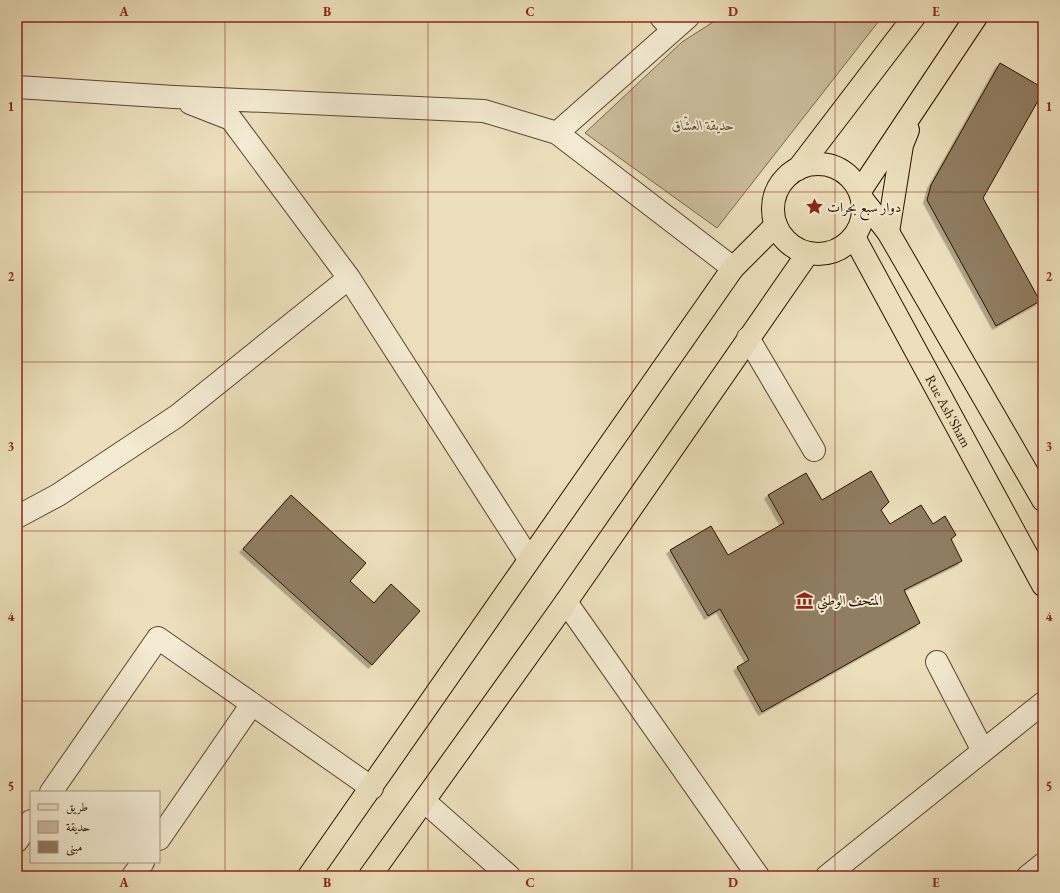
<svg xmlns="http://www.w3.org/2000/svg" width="1060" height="893" font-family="'EB Garamond',Amiri,serif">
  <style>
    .green { fill: #ccbd9c; stroke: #7c674e }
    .building { fill: #907d62; stroke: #2d1100; filter: url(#shadow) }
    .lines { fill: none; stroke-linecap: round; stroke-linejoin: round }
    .minor-casing { stroke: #5d452f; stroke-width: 24 }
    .major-casing { stroke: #2d1100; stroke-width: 24 }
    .minor { stroke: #f3ebd3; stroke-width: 22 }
    .major { stroke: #ece0bc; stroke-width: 22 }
    .grid { fill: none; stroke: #8f2418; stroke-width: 1; stroke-opacity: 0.55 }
    .labels { text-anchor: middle; stroke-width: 4; stroke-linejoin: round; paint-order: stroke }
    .park-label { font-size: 14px; font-style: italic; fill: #654d37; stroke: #f3ebd3 }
    .poi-label { font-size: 14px; fill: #2d1100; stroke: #f3ebd3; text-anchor: start }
    .street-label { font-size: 14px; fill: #2d1100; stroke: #f3ebd3 }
    .neatline { fill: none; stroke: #8f2418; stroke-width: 1.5 }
    .grid-label { font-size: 13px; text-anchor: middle; font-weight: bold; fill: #8f2418 }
  </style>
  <defs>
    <filter id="shadow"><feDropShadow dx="-3.5" dy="3.5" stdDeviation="0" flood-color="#0004"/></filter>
  </defs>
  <rect width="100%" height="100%" fill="#ece0bc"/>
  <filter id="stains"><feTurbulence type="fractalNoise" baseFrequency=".005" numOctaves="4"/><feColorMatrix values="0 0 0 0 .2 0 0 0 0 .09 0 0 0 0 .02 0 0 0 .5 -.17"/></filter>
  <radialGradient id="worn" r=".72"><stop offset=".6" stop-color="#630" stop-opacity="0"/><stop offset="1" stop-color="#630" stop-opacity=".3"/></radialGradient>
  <path class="green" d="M 721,17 L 882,17 L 717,228 L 585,133 L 682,42 Z"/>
  <path class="building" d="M 1000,63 L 1043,88 L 1043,92 L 983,198 L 1040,301 L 996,326 L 927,200 L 931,185 Z
    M 871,471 L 889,502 L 881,510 L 890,524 L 921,505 L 933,524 L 945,516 L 956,535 L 951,539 L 962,561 L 904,590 L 920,623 L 762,712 L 737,667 L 749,660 L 720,609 L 708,616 L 670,550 L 711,526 L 728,555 L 784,523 L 768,495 L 806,473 L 822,500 Z
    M 291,495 L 366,563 L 350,581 L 374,603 L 391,584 L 420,611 L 372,665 L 243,549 Z"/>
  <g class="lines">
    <defs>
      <path id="minor" d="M 661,17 L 673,30
        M 17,87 L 174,97 L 484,111 L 557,133 L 733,268
        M 190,103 L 231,119 L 349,278 L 529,559
        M 557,133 L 688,17
        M 748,338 L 814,450
        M 17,517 L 58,495 L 177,416 L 349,278
        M 566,602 L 758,876
        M 937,662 L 983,751
        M 51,792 L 158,638 L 372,788
        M 424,801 L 509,876
        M 159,839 L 252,704
        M 17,841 L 31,821
        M 133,876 L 143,862
        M 827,876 L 1043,703
        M 1028,876 L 1043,864"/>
      <g id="major">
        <circle cx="818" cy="209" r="45"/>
        <path d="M 798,169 L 914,17"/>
        <path d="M 860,191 L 976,17"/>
        <path d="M 862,199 L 888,232 L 1043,500"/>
        <path d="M 888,232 L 902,145 L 908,130"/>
        <path id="s1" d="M 854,237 L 1043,585"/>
        <path d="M 309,876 L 733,268 L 776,225"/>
        <path d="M 370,876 L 566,602 L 808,253"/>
      </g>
    </defs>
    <use href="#minor" class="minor-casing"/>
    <use href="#major" class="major-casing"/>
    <use href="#minor" class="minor"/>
    <use href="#major" class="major"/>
  </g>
  <path class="grid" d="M 225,17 L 225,876M 428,17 L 428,876M 632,17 L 632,876M 835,17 L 835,876M 17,192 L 1043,192M 17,362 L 1043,362M 17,531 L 1043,531M 17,701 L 1043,701"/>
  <defs>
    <symbol id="sight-bare" viewBox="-9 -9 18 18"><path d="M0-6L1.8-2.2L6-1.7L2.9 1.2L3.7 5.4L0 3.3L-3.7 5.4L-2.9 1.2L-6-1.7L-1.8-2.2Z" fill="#8f2418" stroke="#f3ebd3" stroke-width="2.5" paint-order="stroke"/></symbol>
    <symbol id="museum-bare" viewBox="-9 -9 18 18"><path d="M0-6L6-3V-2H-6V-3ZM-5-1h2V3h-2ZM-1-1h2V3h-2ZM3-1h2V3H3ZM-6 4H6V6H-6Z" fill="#8f2418" stroke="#f3ebd3" stroke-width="2.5" paint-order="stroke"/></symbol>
  </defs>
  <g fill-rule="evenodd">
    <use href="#sight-bare" x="802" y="194" width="25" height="25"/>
    <use href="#museum-bare" x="792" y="588" width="25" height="25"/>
  </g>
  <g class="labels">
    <g class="park-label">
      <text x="703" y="130">حديقة العشّاق</text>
    </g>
    <g class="poi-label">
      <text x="827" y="212">دوار سبع بحرات</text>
      <text x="817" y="605">المتحف الوطني</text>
    </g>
    <g class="street-label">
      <text dy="5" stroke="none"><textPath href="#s1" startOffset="198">Rue Ash'Sham</textPath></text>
    </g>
  </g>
  <rect width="1060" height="893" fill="none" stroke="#ece0bc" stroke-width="44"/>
  <rect x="30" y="791" width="130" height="72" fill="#f3ebd3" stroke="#a4947f"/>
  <rect x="38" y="804" width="20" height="6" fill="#ece0bc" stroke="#a4947f"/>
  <text x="66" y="811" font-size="12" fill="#2d1100">طريق</text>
  <rect x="38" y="821" width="20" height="12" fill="#ccbd9c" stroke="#a4947f"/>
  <text x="66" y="831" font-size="12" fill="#2d1100">حديقة</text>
  <rect x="38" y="841" width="20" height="12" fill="#907d62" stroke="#a4947f"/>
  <text x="66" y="851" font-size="12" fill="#2d1100">مبنى</text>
  <rect x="22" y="22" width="1016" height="849" class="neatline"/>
  <g class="grid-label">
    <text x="124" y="16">A</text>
    <text x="327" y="16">B</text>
    <text x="530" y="16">C</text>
    <text x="733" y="16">D</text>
    <text x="936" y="16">E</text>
    <text x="11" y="111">1</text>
    <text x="1049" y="111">1</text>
    <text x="11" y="281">2</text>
    <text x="1049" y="281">2</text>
    <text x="11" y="451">3</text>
    <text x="1049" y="451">3</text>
    <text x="11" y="621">4</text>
    <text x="1049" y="621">4</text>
    <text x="11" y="791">5</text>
    <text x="1049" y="791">5</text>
    <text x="124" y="887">A</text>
    <text x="327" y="887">B</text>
    <text x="530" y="887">C</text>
    <text x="733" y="887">D</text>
    <text x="936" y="887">E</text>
  </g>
  <rect width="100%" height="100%" filter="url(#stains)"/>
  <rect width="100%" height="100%" fill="url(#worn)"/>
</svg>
